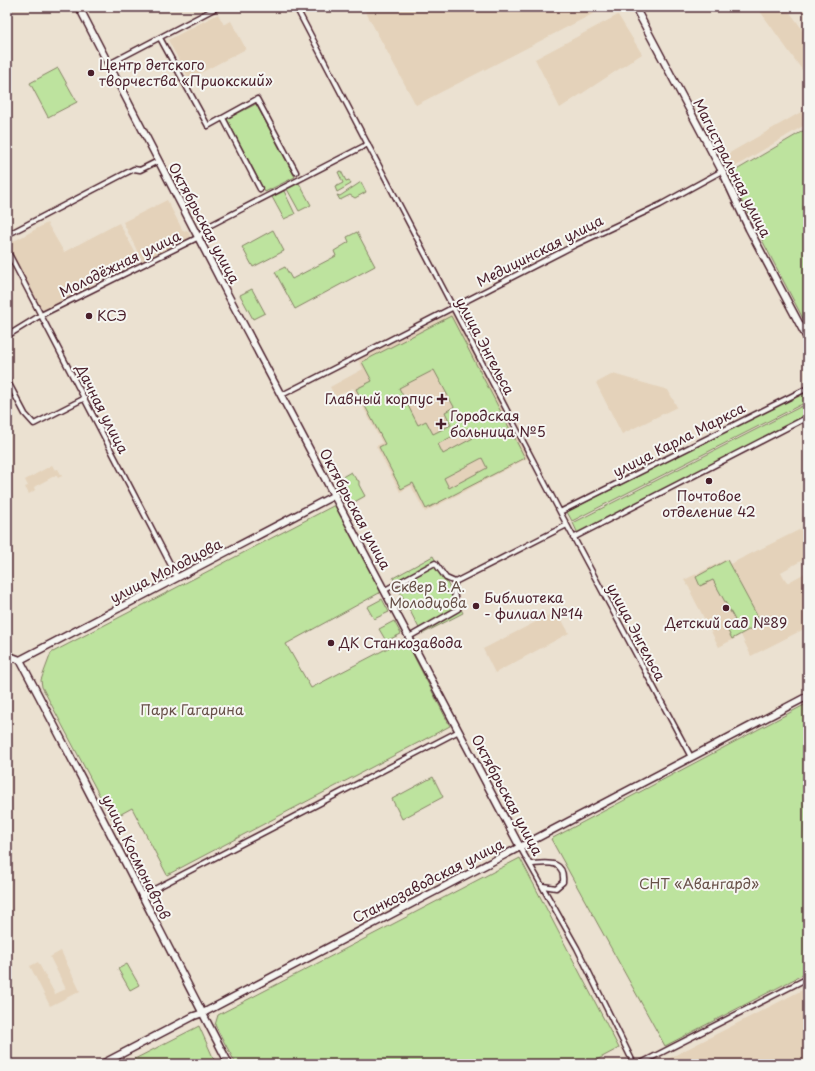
<svg xmlns="http://www.w3.org/2000/svg" width="815" height="1071" font-family="'Playpen Sans',sans-serif">
  <style>
    .built { fill: #e4d2ba }
    .green { fill: #bde39e; stroke: #848164; fill-rule: evenodd }
    .lines { fill: none; stroke-linecap: round; stroke-linejoin: round }
    .street-casing { stroke: #4a1f2b; stroke-width: 7 }
    .secondary-casing { stroke: #4a1f2b; stroke-width: 9 }
    .street { stroke: #f6f6f2; stroke-width: 4 }
    .secondary { stroke: #f6f6f2; stroke-width: 6 }
    .poi-dot { fill: #4a1f2b; stroke: #f6f6f2; stroke-width: 1.5 }
    .labels { text-anchor: middle; stroke-width: 4; stroke-linejoin: round; paint-order: stroke }
    .poi-label { font-size: 14px; fill: #4a1f2b; stroke: #f6f6f2; text-anchor: start }
    .street-label { font-size: 14px; fill: #4a1f2b; stroke: #f6f6f2 }
    .park-label { font-size: 14px; fill: #675048; stroke: #f6f6f2 }
  </style>
  <rect width="100%" height="100%" fill="#ebe1d1"/>
  <filter id="ink" filterUnits="userSpaceOnUse"><feTurbulence type="fractalNoise" baseFrequency=".025" numOctaves="2"/><feDisplacementMap in="SourceGraphic" scale="8" xChannelSelector="R" yChannelSelector="G"/><feConvolveMatrix kernelMatrix="1 2 1 2 8 2 1 2 1" color-interpolation-filters="sRGB"/></filter>
  <g filter="url(#ink)">
    <path class="built" d="M 363,7 L 606,7 L 416,105 Z
      M 757,7 L 786,7 L 808,37 L 808,78 Z
      M 218,14 L 224,25 L 231,21 L 246,49 L 189,79 L 168,40 Z
      M 618,15 L 642,54 L 560,108 L 535,59 Z
      M 808,108 L 808,123 L 731,169 L 726,155 Z
      M 167,200 L 183,231 L 187,230 L 192,239 L 143,263 L 123,222 Z
      M 47,223 L 64,252 L 119,223 L 139,259 L 43,311 L 7,245 Z
      M 452,313 L 528,458 L 425,512 L 411,486 L 400,492 L 376,446 L 382,443 L 353,388 L 335,397 L 330,387 L 363,369 L 358,360 Z
      M 613,374 L 668,390 L 677,407 L 622,434 L 596,383 Z
      M 52,465 L 55,470 L 58,469 L 62,476 L 58,478 L 56,475 L 34,487 L 35,490 L 29,494 L 25,487 L 28,486 L 25,480 Z
      M 801,529 L 808,540 L 808,557 L 781,572 L 787,583 L 805,573 L 808,578 L 808,627 L 751,656 L 741,635 L 719,647 L 691,593 L 692,592 L 684,580 L 727,559 L 730,564 Z
      M 557,611 L 569,633 L 495,673 L 483,649 Z
      M 61,951 L 80,991 L 50,1006 L 30,966 L 38,962 L 55,994 L 66,989 L 50,957 Z
      M 808,987 L 808,1064 L 658,1064 Z"/>
    <path class="green" d="M 58,68 L 77,102 L 48,117 L 30,83 Z
      M 256,104 L 295,177 L 265,192 L 227,119 Z
      M 808,128 L 808,328 L 728,175 Z
      M 341,171 L 346,181 L 349,180 L 351,184 L 337,192 L 335,187 L 343,183 L 338,172 Z
      M 361,182 L 366,192 L 355,198 L 350,195 L 340,200 L 337,195 L 340,196 Z
      M 299,183 L 311,205 L 299,211 L 287,189 Z
      M 284,191 L 295,214 L 284,219 L 272,197 Z
      M 273,230 L 284,251 L 253,267 L 242,247 Z
      M 357,232 L 375,266 L 295,309 L 275,272 L 285,267 L 292,279 L 336,256 L 334,251 L 349,242 L 347,237 Z
      M 252,289 L 265,313 L 253,319 L 240,295 Z
      M 451,316 L 525,458 L 426,509 L 413,483 L 401,489 L 379,447 L 385,444 L 356,389 L 372,381 L 362,362 ZM 434,370 L 454,407 L 445,412 L 451,425 L 433,434 L 426,421 L 418,425 L 399,388 ZM 468,428 L 473,438 L 443,454 L 438,444 ZM 482,458 L 487,468 L 449,488 L 444,478 Z
      M 808,389 L 808,401 L 572,521 L 567,512 Z
      M 808,403 L 808,416 L 578,534 L 573,523 Z
      M 351,472 L 356,479 L 359,481 L 359,485 L 365,496 L 351,504 L 337,480 Z
      M 335,505 L 381,592 L 286,644 L 311,688 L 405,639 L 450,726 L 167,875 L 132,808 L 112,819 L 42,687 L 41,680 L 51,653 Z
      M 433,556 L 463,613 L 422,634 L 393,578 Z
      M 727,560 L 761,623 L 732,639 L 725,625 L 735,620 L 713,580 L 700,586 L 696,577 Z
      M 382,599 L 389,612 L 374,619 L 367,607 Z
      M 394,621 L 401,634 L 386,641 L 379,629 Z
      M 808,703 L 808,972 L 665,1046 L 551,839 Z
      M 433,777 L 443,797 L 402,819 L 392,799 Z
      M 520,858 L 619,1048 L 589,1064 L 236,1064 L 215,1025 L 218,1015 Z
      M 127,964 L 139,985 L 130,990 L 118,969 Z
      M 199,1026 L 216,1064 L 125,1064 Z"/>
    <g class="lines">
      <defs>
        <path id="street" d="M 296,7 L 560,512 L 691,757
          M 160,38 L 208,126 L 257,99 L 296,172
          M 109,64 L 218,7
          M 223,118 L 260,189
          M 7,235 L 124,174 L 134,169 L 140,170 L 158,161
          M 7,250 L 177,577
          M 7,336 L 41,315 L 199,237 L 207,227 L 368,144
          M 7,380 L 25,414 L 34,424 L 85,398
          M 282,395 L 575,245 L 660,205 L 722,171
          M 560,512 L 808,388
          M 573,538 L 808,417
          M 455,582 L 567,525
          M 385,590 L 435,563 L 446,578 L 455,582 L 454,593 L 458,609 L 409,637
          M 520,847 L 577,948 L 634,1064
          M 531,864 C 547,863 565,859 563,882 L 556,888 L 543,886
          M 141,896 L 459,731
          M 639,1064 L 808,978"/>
        <path id="secondary" d="M 79,7 L 229,297 L 520,847
          M 635,7 L 724,175 L 749,229 L 808,340
          M 7,655 L 20,660 L 335,495
          M 20,660 C 91,794 159,930 229,1064
          M 102,1064 L 194,1016 L 203,1013 L 808,696"/>
      </defs>
      <use href="#street" class="street-casing"/>
      <use href="#secondary" class="secondary-casing"/>
      <use href="#street" class="street"/>
      <use href="#secondary" class="secondary"/>
    </g>
  </g>
  <g class="poi-dot">
    <circle cx="91" cy="73" r="4"/>
    <circle cx="89" cy="316" r="4"/>
    <path d="M440 393h4v4h4v4h-4v4h-4v-4h-4v-4h4z"/>
    <path d="M439 418h4v4h4v4h-4v4h-4v-4h-4v-4h4z"/>
    <circle cx="709" cy="481" r="4"/>
    <circle cx="476" cy="606" r="4"/>
    <circle cx="726" cy="608" r="4"/>
    <circle cx="331" cy="643" r="4"/>
  </g>
  <g class="labels">
    <g class="poi-label">
      <text x="99" y="70">Центр детского<tspan x="99" dy="16">творчества «Приокский»</tspan></text>
      <text x="97" y="321">КСЭ</text>
      <text x="433" y="404" text-anchor="end">Главный корпус</text>
      <text x="450" y="421">Городская<tspan x="450" dy="16">больница №5</tspan></text>
      <text x="709" y="501" text-anchor="middle">Почтовое<tspan x="709" dy="16">отделение 42</tspan></text>
      <text x="484" y="603">Библиотека<tspan x="484" dy="16">- филиал №14</tspan></text>
      <text x="726" y="628" text-anchor="middle">Детский сад №89</text>
      <text x="339" y="648">ДК Станкозавода</text>
    </g>
    <g class="street-label">
      <text transform="translate(732 168) rotate(63)" y="5">Магистральная улица</text>
      <text transform="translate(204 223) rotate(62)" y="5">Октябрьская улица</text>
      <text transform="translate(540 251) rotate(-27)" y="5">Медицинская улица</text>
      <text transform="translate(120 264) rotate(-26)" y="5">Молодёжная улица</text>
      <text transform="translate(485 346) rotate(62)" y="5">улица Энгельса</text>
      <text transform="translate(102 409) rotate(63)" y="5">Дачная улица</text>
      <text transform="translate(679 440) rotate(-27)" y="5">улица Карла Маркса</text>
      <text transform="translate(355 509) rotate(62)" y="5">Октябрьская улица</text>
      <text transform="translate(166 571) rotate(-27)" y="5">улица Молодцова</text>
      <text transform="translate(636 632) rotate(62)" y="5">улица Энгельса</text>
      <text transform="translate(507 795) rotate(62)" y="5">Октябрьская улица</text>
      <text transform="translate(136 857) rotate(64)" y="5">улица Космонавтов</text>
      <text transform="translate(428 881) rotate(-27)" y="5">Станкозаводская улица</text>
    </g>
    <g class="park-label">
      <text x="428" y="592">Сквер В.А.<tspan x="428" dy="16">Молодцова</tspan></text>
      <text x="192" y="715">Парк Гагарина</text>
      <text x="699" y="889">СНТ «Авангард»</text>
    </g>
  </g>
  <rect width="815" height="1071" fill="none" stroke="#f6f6f2" stroke-width="24"/>
  <rect x="12" y="12" width="791" height="1047" fill="none" stroke="#4a1f2b" stroke-width="1.5" filter="url(#ink)"/>
</svg>
